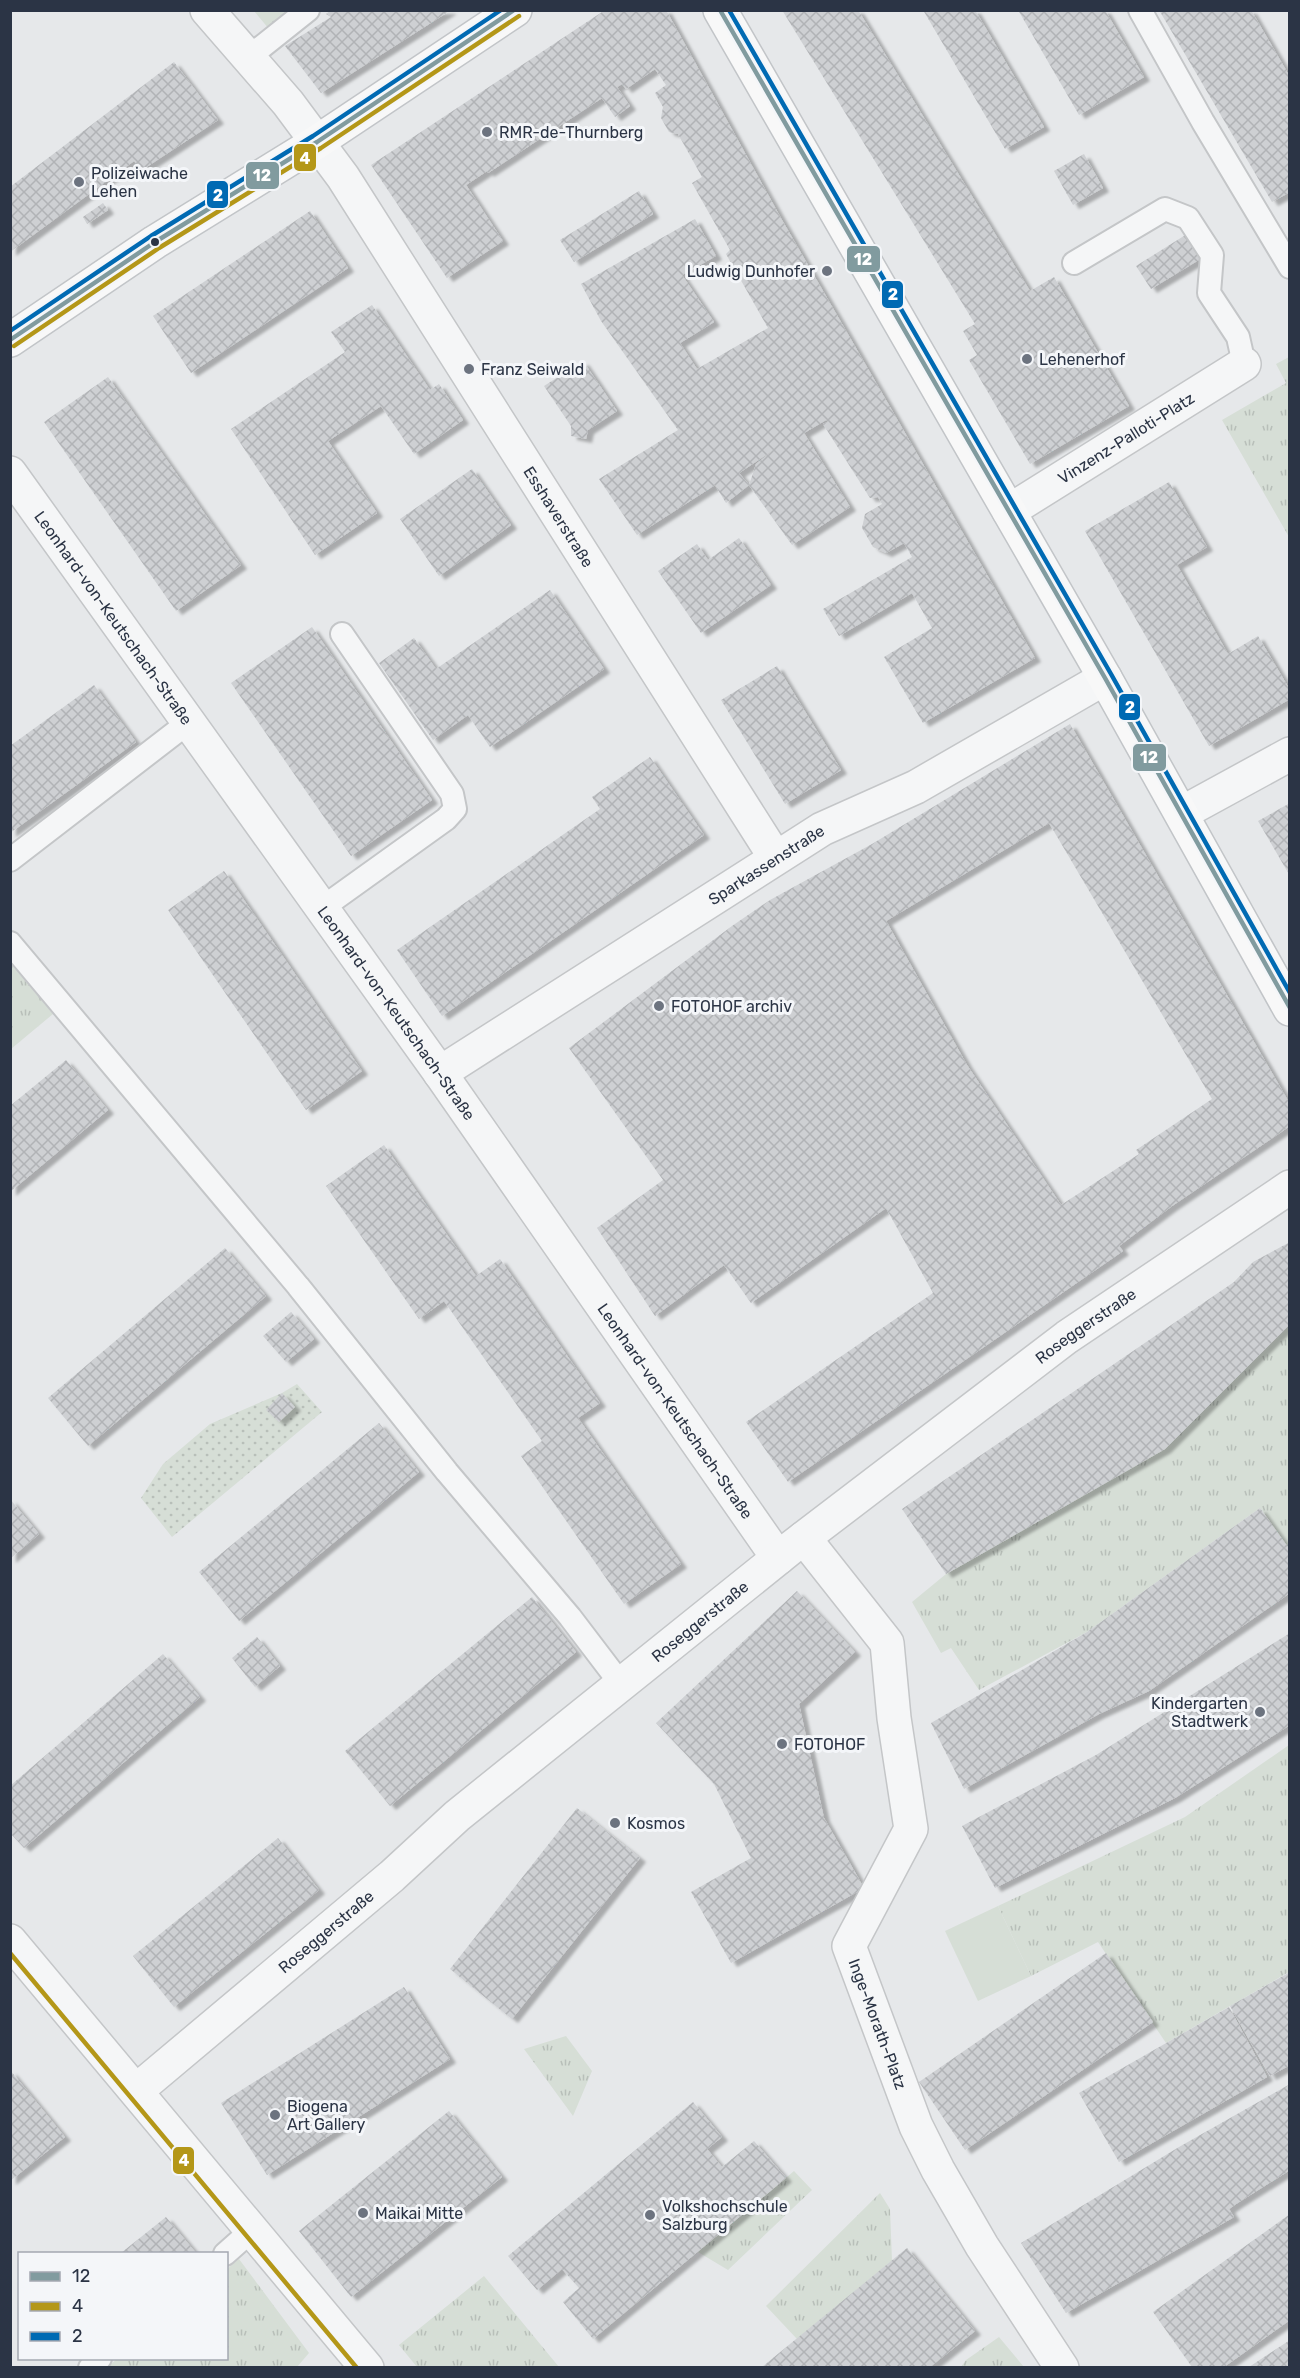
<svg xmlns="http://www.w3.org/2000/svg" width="1300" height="2378" font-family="Rubik,sans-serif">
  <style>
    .grass { fill: url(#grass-tufts) }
    .garden { fill: url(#garden-dots) }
    .pitch { fill: #d6ded6 }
    .building { fill: url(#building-cross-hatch); fill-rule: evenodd; filter: url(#shadow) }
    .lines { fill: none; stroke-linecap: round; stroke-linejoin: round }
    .service-casing { stroke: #c4c6c8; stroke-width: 26 }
    .minor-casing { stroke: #c4c6c8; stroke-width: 36 }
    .primary-casing { stroke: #c2c5c8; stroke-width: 36 }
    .service { stroke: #f5f6f7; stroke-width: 22 }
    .minor { stroke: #f5f6f7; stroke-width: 33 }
    .primary { stroke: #f8f8f8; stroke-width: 33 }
    .bus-1-casing { stroke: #f4f6f9; stroke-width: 9 }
    .bus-2-casing { stroke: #f4f6f9; stroke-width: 9 }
    .bus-3-casing { stroke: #f4f6f9; stroke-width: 9 }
    .bus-1 { stroke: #819b9f; stroke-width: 4.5 }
    .bus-2 { stroke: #b49718; stroke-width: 4.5 }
    .bus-3 { stroke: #006ab3; stroke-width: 4.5 }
    .poi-dot { fill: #6c737f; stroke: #f4f6f9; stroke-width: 2 }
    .bus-dot { fill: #2b3445; stroke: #f4f6f9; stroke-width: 2 }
    .labels { text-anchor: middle; stroke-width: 6; stroke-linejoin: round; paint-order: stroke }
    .poi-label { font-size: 16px; fill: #2b3445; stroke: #f4f6f9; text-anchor: start }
    .street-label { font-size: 16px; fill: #2b3445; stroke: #f4f6f9 }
    .line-badge { stroke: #f4f6f9; stroke-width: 2 }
    .badge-label { font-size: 16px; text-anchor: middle; font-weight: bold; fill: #fff }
  </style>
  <defs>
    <pattern id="grass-tufts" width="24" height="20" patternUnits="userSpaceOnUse" patternTransform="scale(1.5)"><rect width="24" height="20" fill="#d6ded6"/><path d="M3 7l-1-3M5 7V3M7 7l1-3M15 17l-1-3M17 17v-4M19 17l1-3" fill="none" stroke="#b8bfb9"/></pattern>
    <pattern id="garden-dots" width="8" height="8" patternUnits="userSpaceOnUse" patternTransform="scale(1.5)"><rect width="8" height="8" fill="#d6ded6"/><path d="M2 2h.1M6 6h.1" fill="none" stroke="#b8bfb9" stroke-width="1.8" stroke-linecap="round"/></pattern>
    <pattern id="building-cross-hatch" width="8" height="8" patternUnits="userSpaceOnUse" patternTransform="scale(1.5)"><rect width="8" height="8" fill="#ced0d3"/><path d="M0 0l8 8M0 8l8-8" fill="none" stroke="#b1b3b6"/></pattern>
    <filter id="shadow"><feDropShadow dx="6" dy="4" stdDeviation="1.5" flood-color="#0004"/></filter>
  </defs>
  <rect width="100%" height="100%" fill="#e6e8ea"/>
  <path class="grass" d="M 254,11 L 293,11 L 269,29 Z
    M 1289,357 L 1289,537 L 1222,420 L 1286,383 L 1276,364 Z
    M 10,963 L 53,1014 L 11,1049 L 10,1049 Z
    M 1289,1326 L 1289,1550 L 1260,1508 L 1087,1632 L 979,1690 L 951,1648 L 941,1653 L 912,1602 L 946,1574 L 1165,1449 Z
    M 1289,1745 L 1289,1972 L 1166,2043 L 1098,1942 L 1031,1976 L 998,1906 L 1185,1817 Z
    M 566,2036 L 592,2071 L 573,2116 L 524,2049 Z
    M 794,2171 L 812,2190 L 728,2270 L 698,2252 Z
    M 880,2193 L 890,2209 L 892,2261 L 797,2339 L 766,2306 Z
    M 239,2259 L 309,2353 L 297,2367 L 106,2368 L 117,2359 L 226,2358 L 227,2269 Z
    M 484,2276 L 559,2367 L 417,2367 L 399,2345 Z
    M 999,2337 L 1024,2367 L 961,2367 L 966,2360 Z"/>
  <path class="garden" d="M 297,1384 L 322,1412 L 172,1537 L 141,1498 L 163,1464 L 210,1424 L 282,1393 Z"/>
  <path class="pitch" d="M 998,1906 L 1031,1976 L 978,2001 L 945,1931 Z"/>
  <path class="building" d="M 331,10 L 451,10 L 321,93 L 285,46 L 331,17 L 326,14 Z
    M 605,10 L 666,10 L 782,220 L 1035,658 L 923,723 L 884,657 L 932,628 L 912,593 L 839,636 L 823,609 L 912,557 L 904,543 L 886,553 L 873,547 L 862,528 L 865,514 L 882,504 L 878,497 L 870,498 L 823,424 L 828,422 L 826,420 L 804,433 L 850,507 L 792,545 L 749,485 L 756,464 L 775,449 L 739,473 L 749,485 L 726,503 L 715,485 L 637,535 L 599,479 L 678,430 L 601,321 L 581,284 L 695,219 L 716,256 L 682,275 L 714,322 L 680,343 L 697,369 L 768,328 L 726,254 L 730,250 L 692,183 L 702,177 L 678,134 L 669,132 L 661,118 L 663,107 L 655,93 L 666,85 L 655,69 L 626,89 L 622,84 L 617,87 L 630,106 L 615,117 L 602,98 L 488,173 L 487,171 L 466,185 L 503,241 L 447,278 L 371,165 Z
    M 782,10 L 858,10 L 1030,291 L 1054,277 L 1129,406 L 1030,464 L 969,360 L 977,355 L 963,331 L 975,324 Z
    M 923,10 L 975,10 L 1044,127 L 1005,149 Z
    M 1018,10 L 1105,10 L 1144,77 L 1079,115 Z
    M 1159,10 L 1251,10 L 1290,77 L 1290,192 L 1272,202 Z
    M 174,62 L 218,120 L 142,170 L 134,161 L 10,252 L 10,187 Z
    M 1084,154 L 1103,188 L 1073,205 L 1054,171 Z
    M 639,191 L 653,214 L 574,262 L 560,240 Z
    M 103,203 L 108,210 L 87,224 L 83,217 Z
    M 310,211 L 348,268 L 191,373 L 153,316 Z
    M 1187,234 L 1202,258 L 1151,289 L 1136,266 Z
    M 372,305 L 430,390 L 439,384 L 463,420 L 414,454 L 381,406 L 328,441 L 377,513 L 315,555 L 231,429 L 345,352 L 331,332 Z
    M 583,361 L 617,411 L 588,430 L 586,439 L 571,436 L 571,426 L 544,386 Z
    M 108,377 L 241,565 L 176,611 L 44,422 Z
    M 472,469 L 511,525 L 439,576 L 400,519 Z
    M 1169,482 L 1207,547 L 1177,565 L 1228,654 L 1258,636 L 1290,690 L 1290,699 L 1209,746 L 1085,531 Z
    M 739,538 L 771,585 L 701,633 L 658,571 L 697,544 L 708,560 Z
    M 550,590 L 604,669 L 490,747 L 468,715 L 433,740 L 379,663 L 414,638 L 436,669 Z
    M 312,627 L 432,800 L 351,856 L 231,683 Z
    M 777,666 L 841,770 L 785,804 L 721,700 Z
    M 94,685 L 136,742 L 10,833 L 10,746 Z
    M 1070,724 L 1290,1104 L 1290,1126 L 1172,1206 L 1119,1246 L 1123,1251 L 788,1482 L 746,1422 L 933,1293 L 886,1208 L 751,1303 L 724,1265 L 655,1316 L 597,1228 L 663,1180 L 569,1048 L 732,926 L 770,900 L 872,844 ZM 1049,823 L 1212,1099 L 1136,1150 L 1139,1154 L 1061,1205 L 967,1065 L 886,921 Z
    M 650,757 L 704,835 L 442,1016 L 397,950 L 600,809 L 592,797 Z
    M 1290,803 L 1290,876 L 1258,821 Z
    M 224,871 L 362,1071 L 306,1110 L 168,910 Z
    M 66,1060 L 108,1110 L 10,1192 L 10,1106 Z
    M 384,1145 L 476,1276 L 500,1259 L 600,1403 L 578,1418 L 681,1564 L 624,1604 L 521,1456 L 542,1441 L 444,1301 L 419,1319 L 326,1186 Z
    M 1290,1242 L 1290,1324 L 1165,1449 L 946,1574 L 902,1509 L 1234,1282 L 1253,1262 Z
    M 225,1248 L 266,1296 L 88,1446 L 48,1398 Z
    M 291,1312 L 314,1339 L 286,1362 L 263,1336 Z
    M 282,1393 L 295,1407 L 279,1422 L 266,1410 Z
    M 379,1423 L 419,1472 L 239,1621 L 199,1572 Z
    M 10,1499 L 39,1534 L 10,1559 Z
    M 1260,1508 L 1290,1550 L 1290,1593 L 1149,1691 L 1099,1714 L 964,1789 L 931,1723 L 1087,1632 Z
    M 797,1591 L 855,1652 L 799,1704 L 824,1818 L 864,1888 L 731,1963 L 691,1892 L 751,1858 L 714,1784 L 656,1723 Z
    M 532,1597 L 576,1652 L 390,1806 L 345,1751 Z
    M 1290,1633 L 1290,1725 L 1175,1798 L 995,1888 L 962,1826 L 1096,1755 Z
    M 257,1637 L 280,1666 L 255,1687 L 232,1658 Z
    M 163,1654 L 200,1697 L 24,1848 L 10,1833 L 10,1786 Z
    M 577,1808 L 640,1858 L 512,2019 L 450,1969 Z
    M 278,1838 L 319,1890 L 174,2007 L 133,1956 Z
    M 1106,1953 L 1153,2022 L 965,2150 L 919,2082 Z
    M 1290,1972 L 1290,2065 L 1270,2076 L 1230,2006 Z
    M 404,1987 L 450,2059 L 267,2175 L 221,2103 Z
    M 1229,2007 L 1267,2077 L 1119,2162 L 1079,2093 Z
    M 10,2070 L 65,2137 L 10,2181 Z
    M 1290,2084 L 1290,2170 L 1236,2204 L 1229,2209 L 1234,2217 L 1066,2313 L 1021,2243 L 1179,2147 Z
    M 693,2102 L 722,2137 L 707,2149 L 722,2167 L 754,2141 L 786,2178 L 593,2339 L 563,2302 L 579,2288 L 562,2269 L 537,2290 L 508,2256 Z
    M 449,2111 L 502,2177 L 351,2297 L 299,2231 Z
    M 1290,2214 L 1290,2320 L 1224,2367 L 1192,2367 L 1153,2312 Z
    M 166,2217 L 196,2253 L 121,2253 Z
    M 907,2248 L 975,2331 L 930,2367 L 762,2367 Z
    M 1290,2340 L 1290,2367 L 1249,2367 Z"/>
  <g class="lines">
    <defs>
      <path id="service" d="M 1140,10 L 1203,122 L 1290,267
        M 249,57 L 308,10
        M 1074,263 L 1165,209 L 1188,218 L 1212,255 L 1209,293 L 1238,337 L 1244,364
        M 10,860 L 189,722
        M 322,908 L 446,819 L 455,809 L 452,794 L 342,634
        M 10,943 L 298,1286 L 447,1472 L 570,1617 L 621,1684
        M 225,2254 L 252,2230
        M 90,2368 L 100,2358"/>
      <g id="minor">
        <path id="s1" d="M 207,10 L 288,103 L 343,177 L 775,857"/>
        <path id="s2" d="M 10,473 L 440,1073 L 778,1558"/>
        <path id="s3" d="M 1009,511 L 1244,364"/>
        <path d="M 1182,813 L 1290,754"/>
        <path id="s4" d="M 440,1073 L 822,829 L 916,787 L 1105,678"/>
        <path id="s5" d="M 804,1538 L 887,1643 L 894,1718 L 911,1829 L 849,1946 L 916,2126 L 938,2170 L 982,2246 L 1062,2368"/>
        <path d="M 10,1941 L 367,2368"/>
        <path id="s6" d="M 136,2091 L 392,1876 L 457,1816 L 792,1547 L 1067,1337 L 1290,1187"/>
      </g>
      <path id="primary" d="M 720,10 L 1105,678 L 1290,1009
        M 10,340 L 155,242 L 317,142 L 515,10"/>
    </defs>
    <use href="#service" class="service-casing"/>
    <use href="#minor" class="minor-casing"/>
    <use href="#primary" class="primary-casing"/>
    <use href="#service" class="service"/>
    <use href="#minor" class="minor"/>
    <use href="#primary" class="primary"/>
    <defs>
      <path id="bus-1" d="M 720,10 L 1105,678 L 1290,1008
        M 10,340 L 155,242 L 317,142 L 514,10"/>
      <path id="bus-2" d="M 14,346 L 159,248 L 321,148 L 519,16
        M 10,1953 L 357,2368"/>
      <path id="bus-3" d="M 729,10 L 1111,674 L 1290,993
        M 10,331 L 151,236 L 313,136 L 501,10"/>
    </defs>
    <use href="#bus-1" class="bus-1-casing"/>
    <use href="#bus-2" class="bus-2-casing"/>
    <use href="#bus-3" class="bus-3-casing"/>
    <use href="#bus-1" class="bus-1"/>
    <use href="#bus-2" class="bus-2"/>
    <use href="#bus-3" class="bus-3"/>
  </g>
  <g class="poi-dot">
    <circle cx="487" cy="132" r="6"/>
    <circle cx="79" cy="182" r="6"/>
    <circle cx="827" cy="271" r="6"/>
    <circle cx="1027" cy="359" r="6"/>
    <circle cx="469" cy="369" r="6"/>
    <circle cx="659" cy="1006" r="6"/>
    <circle cx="1260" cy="1712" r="6"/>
    <circle cx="782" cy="1744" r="6"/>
    <circle cx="615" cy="1823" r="6"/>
    <circle cx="275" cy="2115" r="6"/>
    <circle cx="363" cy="2213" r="6"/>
    <circle cx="650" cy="2215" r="6"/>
  </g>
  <circle class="bus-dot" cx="155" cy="242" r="5"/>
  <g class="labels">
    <g class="poi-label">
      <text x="499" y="138">RMR-de-Thurnberg</text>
      <text x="91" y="179">Polizeiwache<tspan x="91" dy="18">Lehen</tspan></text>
      <text x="815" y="277" text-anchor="end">Ludwig Dunhofer</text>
      <text x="1039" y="365">Lehenerhof</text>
      <text x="481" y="375">Franz Seiwald</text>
      <text x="671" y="1012">FOTOHOF archiv</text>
      <text x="1248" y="1709" text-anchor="end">Kindergarten<tspan x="1248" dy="18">Stadtwerk</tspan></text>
      <text x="794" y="1750">FOTOHOF</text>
      <text x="627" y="1829">Kosmos</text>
      <text x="287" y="2112">Biogena<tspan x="287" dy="18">Art Gallery</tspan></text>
      <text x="662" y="2212">Volkshochschule<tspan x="662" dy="18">Salzburg</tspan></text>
      <text x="375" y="2219">Maikai Mitte</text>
    </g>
    <g class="street-label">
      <text dy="6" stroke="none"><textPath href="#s3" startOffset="138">Vinzenz-Palloti-Platz</textPath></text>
      <text dy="6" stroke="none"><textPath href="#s1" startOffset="618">Esshaverstraße</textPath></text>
      <text dy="6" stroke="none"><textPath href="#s2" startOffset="178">Leonhard-von-Keutschach-Straße</textPath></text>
      <text dy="6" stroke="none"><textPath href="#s4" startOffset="387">Sparkassenstraße</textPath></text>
      <text dy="6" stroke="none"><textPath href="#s2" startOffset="664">Leonhard-von-Keutschach-Straße</textPath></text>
      <text dy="6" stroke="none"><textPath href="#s6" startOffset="1220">Roseggerstraße</textPath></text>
      <text dy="6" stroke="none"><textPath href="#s2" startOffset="1150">Leonhard-von-Keutschach-Straße</textPath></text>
      <text dy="6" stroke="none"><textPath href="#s6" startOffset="734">Roseggerstraße</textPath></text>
      <text dy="6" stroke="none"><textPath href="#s6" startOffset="248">Roseggerstraße</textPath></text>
      <text dy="6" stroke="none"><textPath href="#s5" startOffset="537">Inge-Morath-Platz</textPath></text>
    </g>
  </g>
  <g class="line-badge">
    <rect x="293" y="143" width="24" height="29" rx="6" fill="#b49718"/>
    <rect x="245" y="161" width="35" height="29" rx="6" fill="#819b9f"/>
    <rect x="206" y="180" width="23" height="29" rx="6" fill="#006ab3"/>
    <rect x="846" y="245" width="35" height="28" rx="6" fill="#819b9f"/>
    <rect x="881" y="280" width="23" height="29" rx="6" fill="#006ab3"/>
    <rect x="1118" y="693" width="23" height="28" rx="6" fill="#006ab3"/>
    <rect x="1132" y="743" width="35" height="29" rx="6" fill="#819b9f"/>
    <rect x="172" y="2146" width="23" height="29" rx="6" fill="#b49718"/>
  </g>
  <g class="badge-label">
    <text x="305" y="164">4</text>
    <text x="262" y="181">12</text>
    <text x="218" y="201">2</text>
    <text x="863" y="265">12</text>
    <text x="893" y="300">2</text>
    <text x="1130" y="713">2</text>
    <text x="1149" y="763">12</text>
    <text x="184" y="2166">4</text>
  </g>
  <rect width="1300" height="2378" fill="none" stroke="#2b3445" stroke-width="24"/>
  <rect x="18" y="2252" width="210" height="108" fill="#f4f6f9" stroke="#a4a8b1" stroke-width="1.5"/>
  <rect x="30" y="2272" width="30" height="9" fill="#819b9f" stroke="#a4a8b1" stroke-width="1.5"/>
  <text x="72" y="2282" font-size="18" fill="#2b3445">12</text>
  <rect x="30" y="2302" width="30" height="9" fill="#b49718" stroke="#a4a8b1" stroke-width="1.5"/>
  <text x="72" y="2312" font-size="18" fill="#2b3445">4</text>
  <rect x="30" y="2332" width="30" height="9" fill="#006ab3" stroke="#a4a8b1" stroke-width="1.5"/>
  <text x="72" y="2342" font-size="18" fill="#2b3445">2</text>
</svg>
